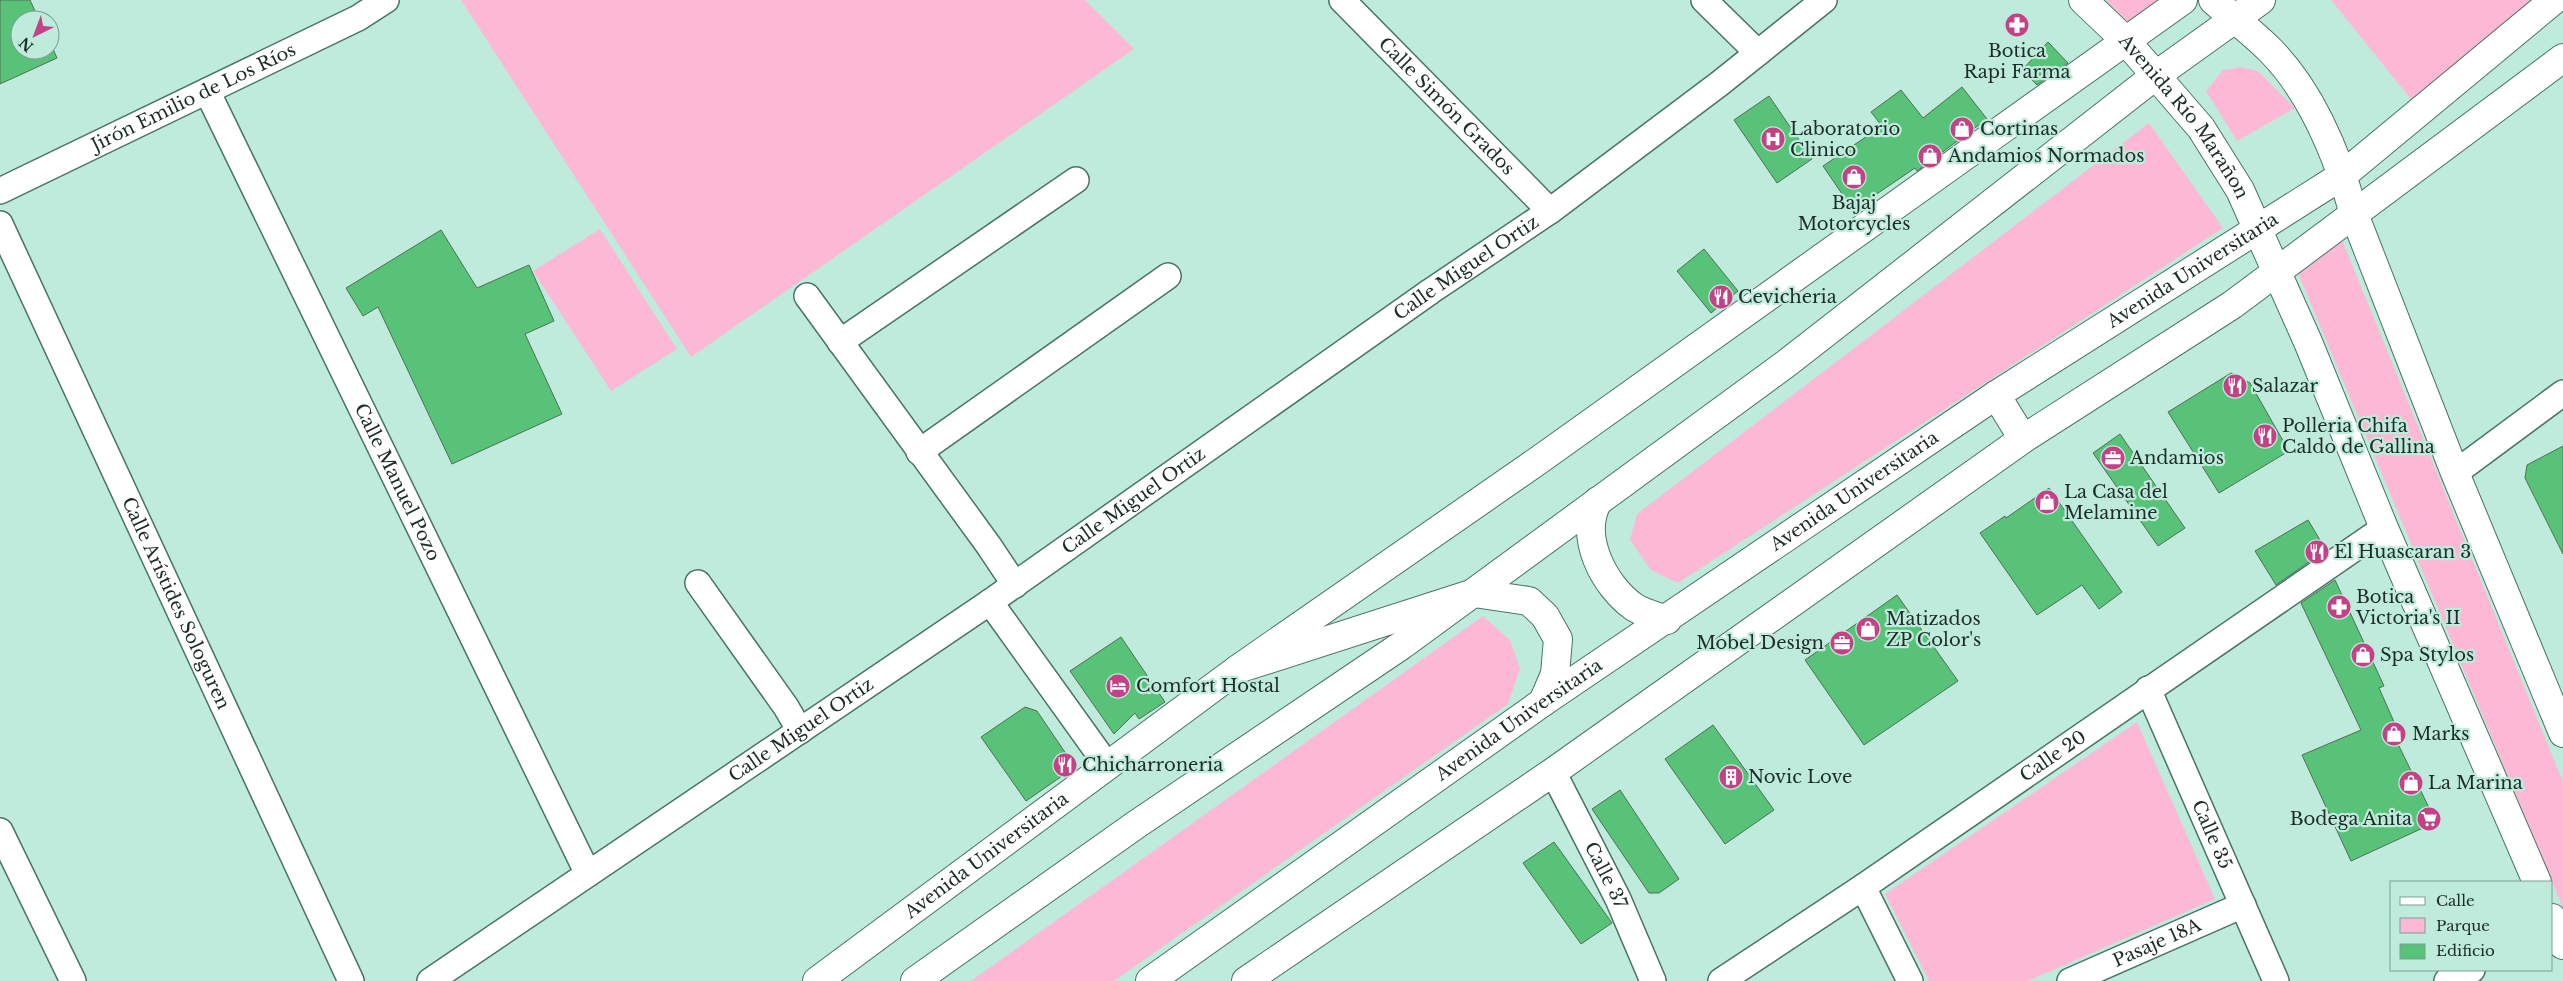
<svg xmlns="http://www.w3.org/2000/svg" width="2563" height="981" font-family="'Libre Baskerville',serif">
  <style>
    .green { fill: #fdb8d6 }
    .building { fill: #57c278; stroke: #516f57 }
    .lines { fill: none; stroke-linecap: round; stroke-linejoin: round }
    .street-casing { stroke: #4a7366; stroke-width: 28 }
    .secondary-casing { stroke: #4a7366; stroke-width: 30 }
    .primary-casing { stroke: #4a7366; stroke-width: 30 }
    .street { stroke: #fff; stroke-width: 25 }
    .secondary { stroke: #fff; stroke-width: 28 }
    .primary { stroke: #fff; stroke-width: 28 }
    .labels { text-anchor: middle; stroke-width: 4.5; stroke-linejoin: round; paint-order: stroke }
    .poi-label { font-size: 18px; fill: #1c2d27; stroke: #beebdb; text-anchor: start }
    .street-label { font-size: 18px; fill: #1c2d27; stroke: #beebdb }
  </style>
  <rect width="100%" height="100%" fill="#beebdb"/>
  <path class="green" d="M 461,0 L 1085,0 L 1134,49 L 691,357 Z
    M 2106,0 L 2169,0 L 2135,29 Z
    M 2331,0 L 2534,0 L 2414,103 Z
    M 2240,67 L 2258,71 L 2295,108 L 2237,141 L 2206,91 L 2223,70 Z
    M 2149,123 L 2223,228 L 1678,583 L 1651,570 L 1630,540 L 1637,514 Z
    M 2333,218 L 2563,782 L 2563,908 L 2288,249 Z
    M 600,229 L 677,349 L 611,391 L 533,271 Z
    M 1483,616 L 1510,640 L 1520,669 L 1508,704 L 1114,981 L 971,981 Z
    M 2137,722 L 2215,899 L 2028,981 L 1929,981 L 1885,894 Z"/>
  <path class="building" d="M 0,0 L 30,0 L 39,20 L 20,20 L 20,50 L 50,50 L 50,42 L 57,58 L 0,84 Z
    M 2048,42 L 2068,63 L 2037,85 L 2022,70 Z
    M 1962,87 L 1987,119 L 1917,171 L 1915,168 L 1853,210 L 1823,166 L 1882,126 L 1871,112 L 1901,90 L 1923,118 Z
    M 1769,96 L 1812,159 L 1777,183 L 1734,120 Z
    M 441,230 L 477,288 L 529,265 L 554,321 L 525,334 L 562,414 L 452,464 L 378,307 L 363,316 L 346,288 Z
    M 1704,249 L 1738,291 L 1711,313 L 1677,271 Z
    M 2231,373 L 2250,383 L 2289,451 L 2219,493 L 2168,412 Z
    M 2120,434 L 2185,528 L 2158,546 L 2093,453 Z
    M 2563,446 L 2563,554 L 2525,478 L 2527,465 Z
    M 2049,488 L 2122,592 L 2099,609 L 2082,585 L 2037,615 L 1980,533 L 2005,516 L 2006,518 Z
    M 2308,520 L 2326,550 L 2276,585 L 2255,551 Z
    M 2335,580 L 2384,686 L 2379,688 L 2403,742 L 2398,744 L 2436,822 L 2351,861 L 2302,755 L 2361,730 L 2301,603 Z
    M 1897,595 L 1958,681 L 1864,745 L 1805,660 Z
    M 1121,637 L 1165,702 L 1139,719 L 1135,713 L 1114,734 L 1070,671 Z
    M 1025,707 L 1037,711 L 1075,767 L 1026,801 L 981,737 Z
    M 1713,725 L 1774,810 L 1725,844 L 1665,759 Z
    M 1620,790 L 1679,879 L 1659,893 L 1649,893 L 1592,809 Z
    M 1554,842 L 1612,923 L 1581,944 L 1523,863 Z"/>
  <g class="lines">
    <defs>
      <g id="street">
        <path id="s1" d="M 1342,0 L 1550,211"/>
        <path d="M 1704,0 L 1758,53"/>
        <path id="s2" d="M 207,91 L 588,874"/>
        <path id="s3" d="M 0,191 L 358,18 L 386,0"/>
        <path id="s4" d="M 0,224 L 351,981"/>
        <path d="M 807,296 L 989,546 L 1015,585"/>
        <path d="M 840,342 L 1076,180"/>
        <path d="M 919,452 L 1168,276"/>
        <path d="M 2455,473 L 2563,393"/>
        <path d="M 698,583 L 786,707 L 800,731"/>
        <path d="M 990,602 L 1107,765"/>
        <path id="s5" d="M 2148,689 L 2276,981"/>
        <path id="s6" d="M 1553,772 L 1618,899 L 1653,981"/>
        <path d="M 0,831 L 73,981"/>
        <path d="M 1863,887 L 1910,981"/>
        <path id="s7" d="M 430,981 L 990,602 L 1431,291 L 1550,211 L 1719,84 L 1824,0"/>
        <path id="s8" d="M 1721,981 L 1863,887 L 2384,528"/>
        <path id="s9" d="M 2070,981 L 2243,905"/>
        <path d="M 2447,981 L 2472,970"/>
      </g>
      <g id="secondary">
        <path id="s10" d="M 2083,0 L 2125,40 L 2201,128 L 2240,190 L 2308,342 L 2384,528 L 2537,882"/>
        <path d="M 2213,0 C 2232,17 2253,33 2271,51 C 2313,94 2338,157 2354,214 L 2455,473 L 2563,733"/>
        <path d="M 2552,918 L 2563,945"/>
        <path id="s11" d="M 817,981 L 1238,669 L 1539,460 L 2183,0"/>
        <path d="M 1246,981 L 1553,772 L 2023,439 L 2232,305 L 2563,58"/>
      </g>
      <g id="primary">
        <path d="M 1996,395 L 2023,439"/>
        <path d="M 1598,501 C 1578,536 1604,586 1634,607 C 1643,613 1656,616 1667,620"/>
        <path d="M 1238,669 L 1474,593 L 1529,601 L 1545,616 L 1558,639 L 1555,674 L 1543,702"/>
        <path d="M 915,981 L 1137,824 L 1402,645 L 1787,363 L 2155,76 L 2261,0"/>
        <path id="s12" d="M 1150,981 L 1543,702 L 1996,395 L 2343,175 L 2554,0"/>
      </g>
    </defs>
    <use href="#street" class="street-casing"/>
    <use href="#secondary" class="secondary-casing"/>
    <use href="#primary" class="primary-casing"/>
    <use href="#street" class="street"/>
    <use href="#secondary" class="secondary"/>
    <use href="#primary" class="primary"/>
  </g>
  <defs>
    <symbol id="pharmacy-disc" viewBox="-11 -11 22 22"><circle r="9.5" fill="#c44186" stroke="#beebdb"/><path d="M-2-6h4v4h4v4h-4v4h-4v-4h-4v-4h4Z" fill="#fff"/></symbol>
    <symbol id="shop-disc" viewBox="-11 -11 22 22"><circle r="9.5" fill="#c44186" stroke="#beebdb"/><path d="M-5-2.5h2.3a2.7 3.5 0 0 1 5.4 0H5L5.5 6h-11ZM-1.5-2.5h3a1.5 2.3 0 0 0-3 0Z" fill="#fff"/></symbol>
    <symbol id="hospital-disc" viewBox="-11 -11 22 22"><circle r="9.5" fill="#c44186" stroke="#beebdb"/><path d="M-5-5h3v3.5h4V-5h3V5h-3V1.5h-4V5h-3Z" fill="#fff"/></symbol>
    <symbol id="restaurant-disc" viewBox="-11 -11 22 22"><circle r="9.5" fill="#c44186" stroke="#beebdb"/><path d="M-5-6h1v4h1v-4h1v4h1v-4h1v5L-1.5 .5V6h-2V.5L-5-1ZM5-6V6H3V1.5H1.5Q1.5-4 5-6Z" fill="#fff"/></symbol>
    <symbol id="office-disc" viewBox="-11 -11 22 22"><circle r="9.5" fill="#c44186" stroke="#beebdb"/><path d="M-6-3h4V-5.5h4V-3h4V5H-6ZM-1-4.5V-3h2v-1.5ZM-6 0V1H6V0Z" fill="#fff"/></symbol>
    <symbol id="hotel-disc" viewBox="-11 -11 22 22"><circle r="9.5" fill="#c44186" stroke="#beebdb"/><path d="M-6-4.5h1.5V1H6V5H4.5V3h-9V5H-6ZM-4 0a1.8 1.8 0 1 1 3.6 0ZM.5 0V-2.5h3Q6-2.5 6 0Z" fill="#fff"/></symbol>
    <symbol id="building-disc" viewBox="-11 -11 22 22"><circle r="9.5" fill="#c44186" stroke="#beebdb"/><path d="M-4-6H4V6H1V3H-1V6H-4ZM-2.5-4.3h1.7v1.8h-1.7ZM.8-4.3h1.7v1.8H.8ZM-2.5-1h1.7V.8h-1.7ZM.8-1h1.7V.8H.8Z" fill="#fff"/></symbol>
    <symbol id="supermarket-disc" viewBox="-11 -11 22 22"><circle r="9.5" fill="#c44186" stroke="#beebdb"/><path d="M-6-5.5h2.5l.6 2H6L4.5 2H-2.5L-4.4-4H-6ZM-1.5 3.2a1.3 1.3 0 1 0 .1 0ZM3 3.2a1.3 1.3 0 1 0 .1 0Z" fill="#fff"/></symbol>
  </defs>
  <g fill-rule="evenodd">
    <use href="#pharmacy-disc" x="2003" y="11" width="28" height="28"/>
    <use href="#shop-disc" x="1948" y="115" width="28" height="28"/>
    <use href="#hospital-disc" x="1759" y="125" width="28" height="28"/>
    <use href="#shop-disc" x="1916" y="142" width="28" height="28"/>
    <use href="#shop-disc" x="1840" y="163" width="28" height="28"/>
    <use href="#restaurant-disc" x="1707" y="283" width="28" height="28"/>
    <use href="#restaurant-disc" x="2221" y="372" width="28" height="28"/>
    <use href="#restaurant-disc" x="2251" y="422" width="28" height="28"/>
    <use href="#office-disc" x="2099" y="444" width="28" height="28"/>
    <use href="#shop-disc" x="2033" y="488" width="28" height="28"/>
    <use href="#restaurant-disc" x="2303" y="538" width="28" height="28"/>
    <use href="#pharmacy-disc" x="2325" y="593" width="28" height="28"/>
    <use href="#shop-disc" x="1854" y="615" width="28" height="28"/>
    <use href="#office-disc" x="1828" y="629" width="28" height="28"/>
    <use href="#shop-disc" x="2349" y="641" width="28" height="28"/>
    <use href="#hotel-disc" x="1104" y="672" width="28" height="28"/>
    <use href="#shop-disc" x="2380" y="720" width="28" height="28"/>
    <use href="#restaurant-disc" x="1051" y="751" width="28" height="28"/>
    <use href="#building-disc" x="1717" y="763" width="28" height="28"/>
    <use href="#shop-disc" x="2397" y="769" width="28" height="28"/>
    <use href="#supermarket-disc" x="2415" y="805" width="28" height="28"/>
  </g>
  <g class="labels">
    <g class="poi-label">
      <text x="2017" y="57" text-anchor="middle">Botica<tspan x="2017" dy="21">Rapi Farma</tspan></text>
      <text x="1790" y="135">Laboratorio<tspan x="1790" dy="21">Clinico</tspan></text>
      <text x="1980" y="135">Cortinas</text>
      <text x="1948" y="162">Andamios Normados</text>
      <text x="1854" y="209" text-anchor="middle">Bajaj<tspan x="1854" dy="21">Motorcycles</tspan></text>
      <text x="1738" y="303">Cevicheria</text>
      <text x="2252" y="392">Salazar</text>
      <text x="2282" y="432">Polleria Chifa<tspan x="2282" dy="21">Caldo de Gallina</tspan></text>
      <text x="2130" y="464">Andamios</text>
      <text x="2064" y="498">La Casa del<tspan x="2064" dy="21">Melamine</tspan></text>
      <text x="2334" y="558">El Huascaran 3</text>
      <text x="2356" y="603">Botica<tspan x="2356" dy="21">Victoria's II</tspan></text>
      <text x="1886" y="625">Matizados<tspan x="1886" dy="21">ZP Color's</tspan></text>
      <text x="1824" y="649" text-anchor="end">Mobel Design</text>
      <text x="2380" y="661">Spa Stylos</text>
      <text x="1136" y="692">Comfort Hostal</text>
      <text x="2412" y="740">Marks</text>
      <text x="1082" y="771">Chicharroneria</text>
      <text x="1748" y="783">Novic Love</text>
      <text x="2428" y="789">La Marina</text>
      <text x="2412" y="825" text-anchor="end">Bodega Anita</text>
    </g>
    <g class="street-label">
      <text dy="6" stroke="none"><textPath href="#s3" startOffset="215">Jirón Emilio de Los Ríos</textPath></text>
      <text dy="6" stroke="none"><textPath href="#s1" startOffset="149">Calle Simón Grados</textPath></text>
      <text dy="6" stroke="none"><textPath href="#s10" startOffset="155">Avenida Río Marañon</textPath></text>
      <text dy="6" stroke="none"><textPath href="#s7" startOffset="1258">Calle Miguel Ortiz</textPath></text>
      <text dy="6" stroke="none"><textPath href="#s12" startOffset="1262">Avenida Universitaria</textPath></text>
      <text dy="6" stroke="none"><textPath href="#s2" startOffset="435">Calle Manuel Pozo</textPath></text>
      <text dy="6" stroke="none"><textPath href="#s12" startOffset="858">Avenida Universitaria</textPath></text>
      <text dy="6" stroke="none"><textPath href="#s7" startOffset="852">Calle Miguel Ortiz</textPath></text>
      <text dy="6" stroke="none"><textPath href="#s4" startOffset="418">Calle Arístides Sologuren</textPath></text>
      <text dy="6" stroke="none"><textPath href="#s12" startOffset="452">Avenida Universitaria</textPath></text>
      <text dy="6" stroke="none"><textPath href="#s7" startOffset="448">Calle Miguel Ortiz</textPath></text>
      <text dy="6" stroke="none"><textPath href="#s8" startOffset="401">Calle 20</textPath></text>
      <text dy="6" stroke="none"><textPath href="#s5" startOffset="159">Calle 35</textPath></text>
      <text dy="6" stroke="none"><textPath href="#s11" startOffset="211">Avenida Universitaria</textPath></text>
      <text dy="6" stroke="none"><textPath href="#s6" startOffset="116">Calle 37</textPath></text>
      <text dy="6" stroke="none"><textPath href="#s9" startOffset="95">Pasaje 18A</textPath></text>
    </g>
  </g>
  <rect x="2390" y="881" width="162" height="90" fill="#beebdb" stroke="#7d9f93"/>
  <rect x="2400" y="897" width="25" height="8" fill="#ffffff" stroke="#7d9f93"/>
  <text x="2436" y="906" font-size="15" fill="#1c2d27">Calle</text>
  <rect x="2400" y="918" width="25" height="15" fill="#fdb8d6" stroke="#7d9f93"/>
  <text x="2436" y="931" font-size="15" fill="#1c2d27">Parque</text>
  <rect x="2400" y="944" width="25" height="15" fill="#57c278" stroke="#7d9f93"/>
  <text x="2436" y="956" font-size="15" fill="#1c2d27">Edificio</text>
  <g transform="translate(35 35) rotate(222)"><circle r="24" fill="#beebdb" stroke="#7d9f93"/>
  <path d="M0-4L9 19L0 12L-9 19Z" fill="#c44186"/>
  <text y="-8" font-size="14" font-weight="bold" text-anchor="middle" fill="#1c2d27">N</text>
  </g>
</svg>
